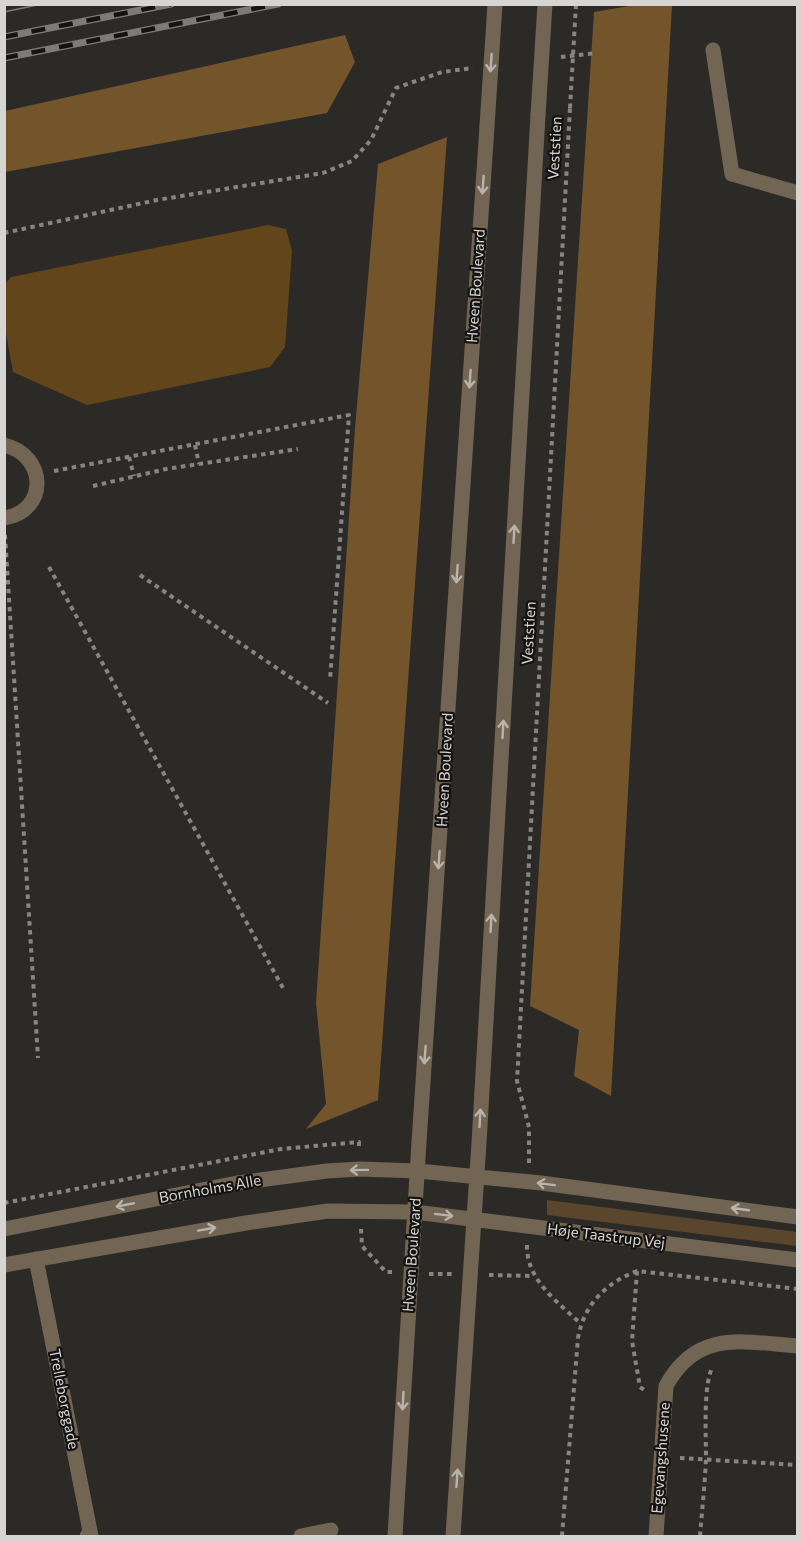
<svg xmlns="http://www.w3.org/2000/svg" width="802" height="1541" font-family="Commissioner,sans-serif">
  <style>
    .green { fill: #5a462c }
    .forest { fill: #73542b }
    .water { fill: #63451b }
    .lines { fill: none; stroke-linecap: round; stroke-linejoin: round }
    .path { stroke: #878583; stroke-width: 4; stroke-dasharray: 4.5 4.5; stroke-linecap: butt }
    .minor { stroke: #736553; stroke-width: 15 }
    .tram { stroke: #7c7b78; stroke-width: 1.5 }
    .rail-casing { stroke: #7c7b78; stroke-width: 7 }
    .rail { stroke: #141312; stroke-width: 4.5; stroke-dasharray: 14; stroke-linecap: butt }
    .path-bridge { stroke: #878583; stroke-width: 4; stroke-dasharray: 4.5 4.5; stroke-linecap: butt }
    .minor-bridge { stroke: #736553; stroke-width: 15 }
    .oneway { stroke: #b8b3ad }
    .labels { text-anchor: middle; stroke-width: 4.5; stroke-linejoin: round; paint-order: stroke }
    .street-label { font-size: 15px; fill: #d6d5d3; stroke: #141312 }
  </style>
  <rect width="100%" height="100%" fill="#2c2a27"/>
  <path class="green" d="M 547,1200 L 797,1232 L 797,1246 L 547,1215 Z"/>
  <path class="forest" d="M 641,4 L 672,5 L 611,1096 L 574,1076 L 579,1030 L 530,1006 L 594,12 Z
    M 345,35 L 355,62 L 327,113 L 5,172 L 5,111 Z
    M 447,137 L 378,1100 L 306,1129 L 326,1104 L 316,1003 L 355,428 L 378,164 Z"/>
  <path class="water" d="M 268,225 L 286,229 L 292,251 L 285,347 L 270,367 L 87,405 L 13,372 L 5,328 L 5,284 L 11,277 Z"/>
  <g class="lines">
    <path class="path" d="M 561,57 L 596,53
      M 4,233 L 157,200 L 323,173 L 352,161 L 371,140 L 396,88 L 442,72 L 473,68
      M 195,445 L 199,464
      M 129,457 L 134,476
      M 54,471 L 349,415 L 330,680
      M 93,486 L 166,469 L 298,449
      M 5,535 L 38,1058
      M 49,567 L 283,988
      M 140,575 L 328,703
      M 529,1163 L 529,1127 L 517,1081 L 570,108
      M 4,1203 L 281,1149 L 359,1142 L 359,1150
      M 361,1229 L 362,1246 L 386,1272 L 392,1272
      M 527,1245 C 526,1280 558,1302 581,1324
      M 637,1271 L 632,1341 L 640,1387 L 647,1392
      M 429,1274 L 452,1274
      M 489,1275 L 534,1276
      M 680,1458 L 798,1465
      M 562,1536 L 578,1338 C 584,1304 606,1283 637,1271 L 798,1289
      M 700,1536 C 702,1510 705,1484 706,1458 C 706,1439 703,1380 713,1367"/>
    <path class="minor" d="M 713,50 L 732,174 L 798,193
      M 4,445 C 47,455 49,511 4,518
      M 4,1229 L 237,1183 L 327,1171 L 360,1169 L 418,1171 L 541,1183 L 798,1217
      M 36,1259 L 91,1536 L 87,1536
      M 4,1265 L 246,1223 L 328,1211 L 415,1212 L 798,1260
      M 301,1536 L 331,1530
      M 395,1536 L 419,1142 L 487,126
      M 453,1536 L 479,1143 L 538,115
      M 656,1536 L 666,1386 C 697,1329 743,1342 798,1346"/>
    <path class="tram" d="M 4,12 L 42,4"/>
    <defs>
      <path id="rail" d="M 4,37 L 171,4
        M 4,58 L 278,4"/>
    </defs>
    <use href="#rail" class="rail-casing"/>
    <use href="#rail" class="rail"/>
    <path class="path-bridge" d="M 570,108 L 576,4"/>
    <path class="minor-bridge" d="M 538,115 L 545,4
      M 487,126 L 495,4"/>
  </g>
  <defs><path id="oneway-shaft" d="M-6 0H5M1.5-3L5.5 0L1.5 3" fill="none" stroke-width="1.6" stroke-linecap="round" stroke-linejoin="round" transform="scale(1.5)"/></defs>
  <g class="oneway">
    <use href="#oneway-shaft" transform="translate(491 63) rotate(94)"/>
    <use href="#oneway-shaft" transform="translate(483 185) rotate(94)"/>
    <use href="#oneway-shaft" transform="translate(470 379) rotate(94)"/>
    <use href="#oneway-shaft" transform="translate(514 534) rotate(-87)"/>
    <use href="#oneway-shaft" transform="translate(457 574) rotate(94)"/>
    <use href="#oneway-shaft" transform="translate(503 729) rotate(-87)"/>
    <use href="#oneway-shaft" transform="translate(439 860) rotate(94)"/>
    <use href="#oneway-shaft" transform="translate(491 923) rotate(-87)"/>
    <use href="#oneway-shaft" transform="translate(425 1055) rotate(94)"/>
    <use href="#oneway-shaft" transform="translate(480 1118) rotate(-87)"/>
    <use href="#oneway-shaft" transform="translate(359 1170) rotate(179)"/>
    <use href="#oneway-shaft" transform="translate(546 1184) rotate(-173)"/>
    <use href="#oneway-shaft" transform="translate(125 1205) rotate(169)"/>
    <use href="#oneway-shaft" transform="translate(740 1209) rotate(-172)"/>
    <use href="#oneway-shaft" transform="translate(444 1215) rotate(7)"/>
    <use href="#oneway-shaft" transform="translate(207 1229) rotate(-10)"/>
    <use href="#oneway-shaft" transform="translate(403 1401) rotate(93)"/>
    <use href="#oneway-shaft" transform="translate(457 1478) rotate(-86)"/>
  </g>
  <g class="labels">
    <g class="street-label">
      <text transform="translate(555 148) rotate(-87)" y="5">Veststien</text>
      <text transform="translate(476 286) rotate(-86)" y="5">Hveen Boulevard</text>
      <text transform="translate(529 633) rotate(-87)" y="5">Veststien</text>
      <text transform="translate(445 770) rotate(-87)" y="5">Hveen Boulevard</text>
      <text transform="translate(210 1189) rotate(-10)" y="5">Bornholms Alle</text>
      <text transform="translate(606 1236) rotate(7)" y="5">Høje Taastrup Vej</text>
      <text transform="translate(412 1255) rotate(-86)" y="5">Hveen Boulevard</text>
      <text transform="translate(64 1399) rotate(79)" y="5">Trelleborggade</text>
      <text transform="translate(661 1458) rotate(-86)" y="5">Egevangshusene</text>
    </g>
  </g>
  <rect width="802" height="1541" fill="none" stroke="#d6d5d3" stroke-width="12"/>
</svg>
